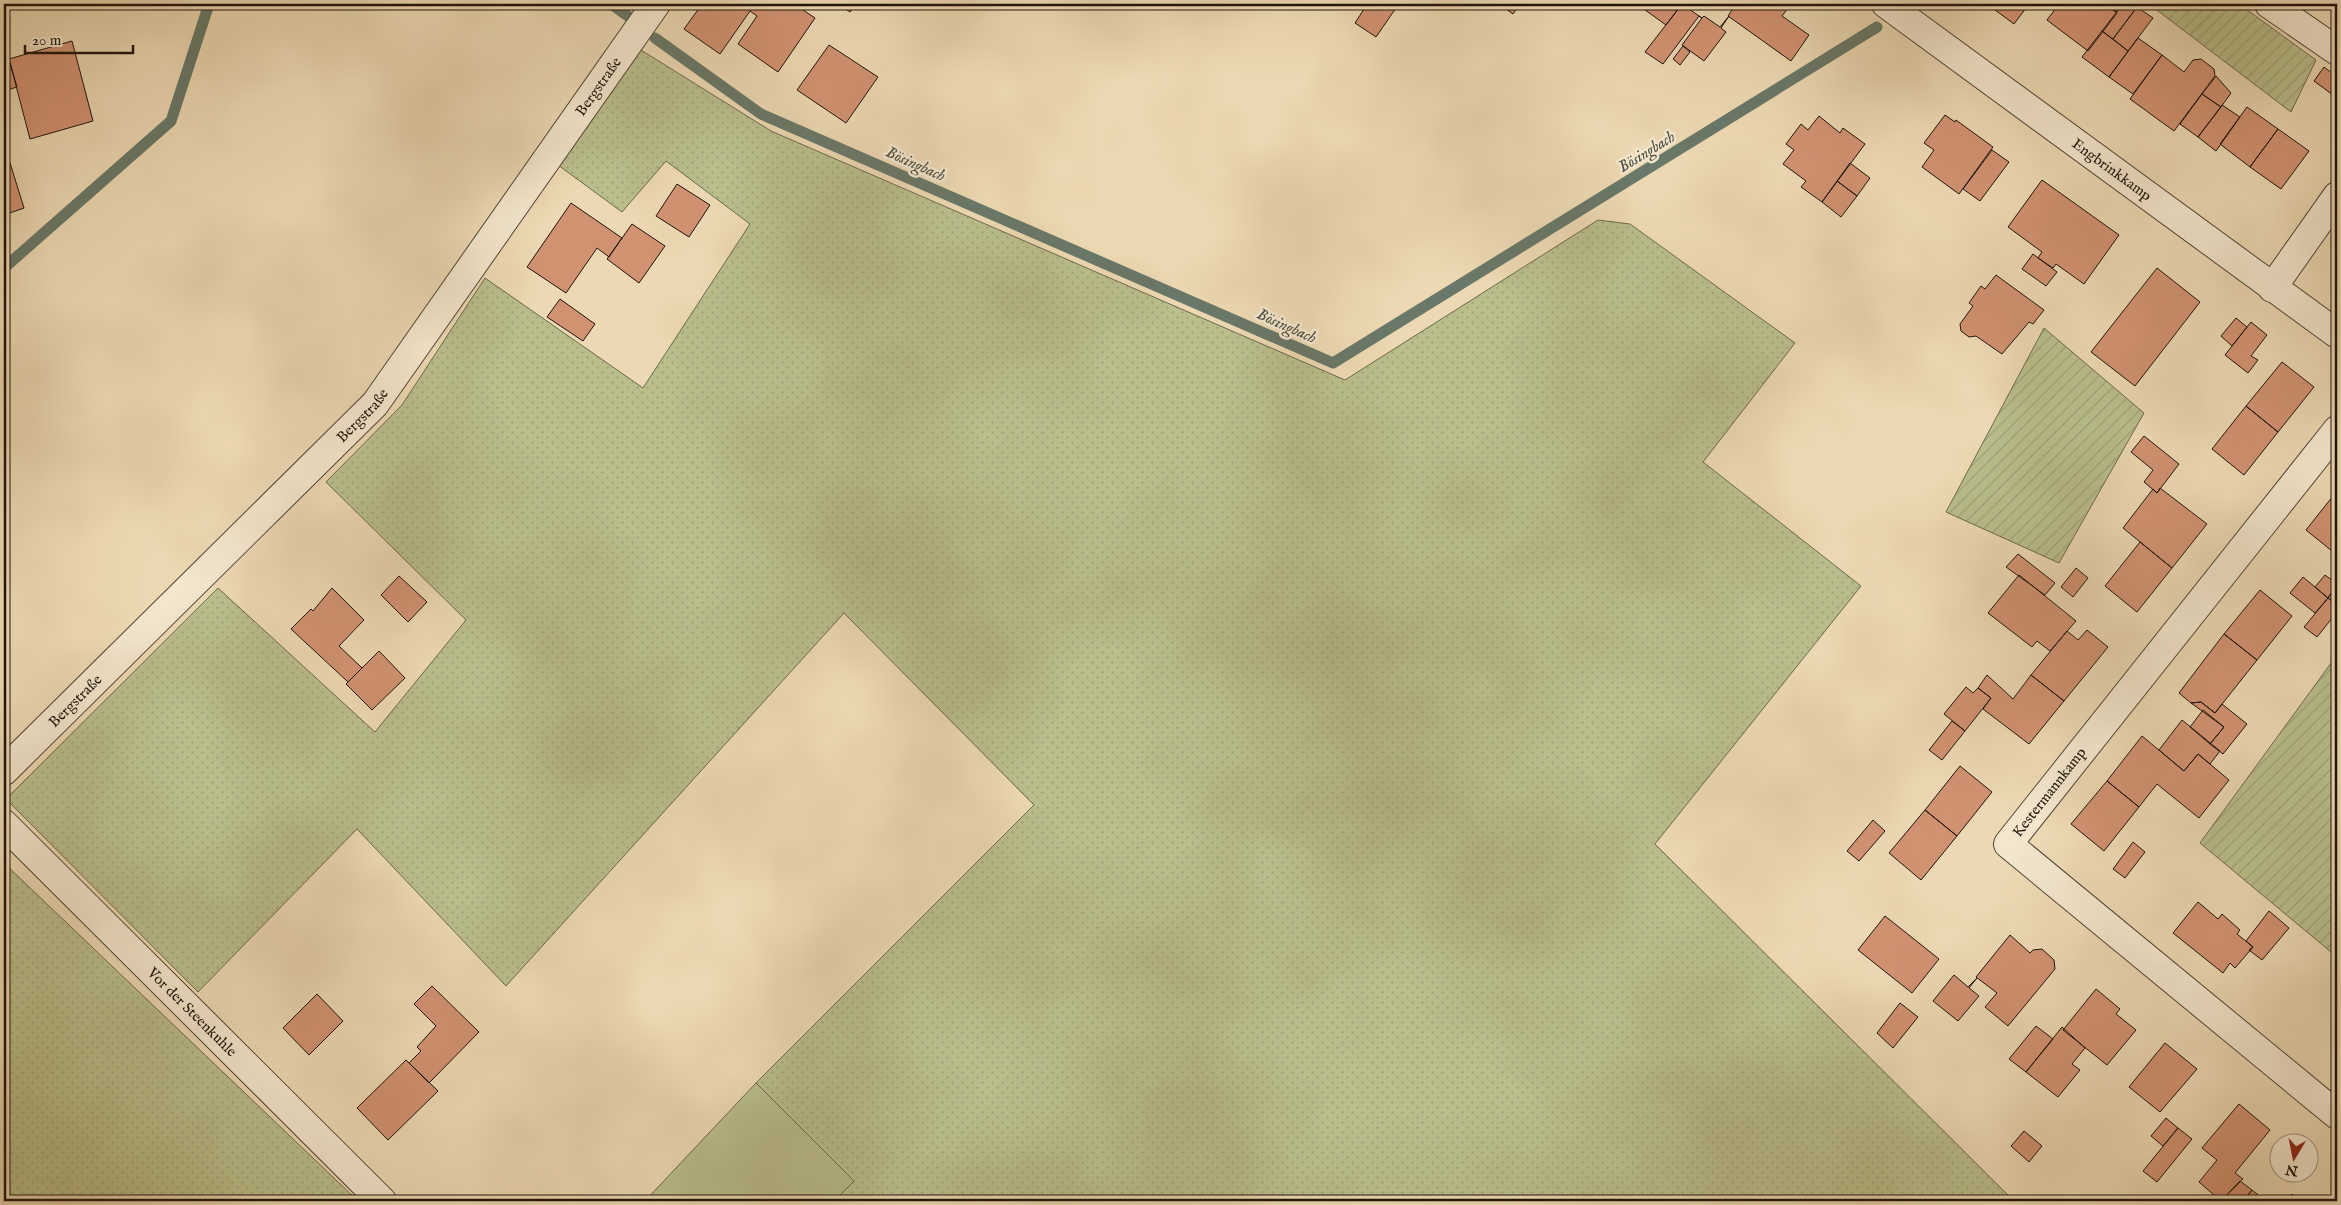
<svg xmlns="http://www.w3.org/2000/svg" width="2341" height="1205" font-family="'IM FELL English',serif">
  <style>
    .grass { fill: url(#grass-dots); stroke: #6c694c }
    .garden { fill: url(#garden-furrows); stroke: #6c694c }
    .pitch { fill: #b9be8b; stroke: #6c694c }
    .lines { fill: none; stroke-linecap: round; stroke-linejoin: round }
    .stream { stroke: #697868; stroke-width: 11 }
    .building { fill: #d19272; stroke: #1f140c }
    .minor-casing { stroke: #524536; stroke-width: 30 }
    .minor { stroke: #f3e6cd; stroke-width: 28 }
    .labels { text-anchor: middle; stroke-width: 5; stroke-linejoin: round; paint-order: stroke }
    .street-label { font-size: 15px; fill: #1f140c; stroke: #f3e6cd }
    .water-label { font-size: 16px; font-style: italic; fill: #4a4e42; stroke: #f3e6cd }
  </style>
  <defs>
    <pattern id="grass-dots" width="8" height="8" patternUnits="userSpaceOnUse" patternTransform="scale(1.25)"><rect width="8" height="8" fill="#b9be8b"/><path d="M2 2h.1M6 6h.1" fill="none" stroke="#9fa277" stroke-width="1.8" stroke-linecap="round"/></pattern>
    <pattern id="garden-furrows" width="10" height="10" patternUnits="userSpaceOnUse" patternTransform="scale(1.25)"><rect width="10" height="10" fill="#b9be8b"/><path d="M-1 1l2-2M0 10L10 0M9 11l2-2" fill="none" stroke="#9fa277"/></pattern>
  </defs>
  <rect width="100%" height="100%" fill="#ecd8b2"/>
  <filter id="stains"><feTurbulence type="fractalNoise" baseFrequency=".004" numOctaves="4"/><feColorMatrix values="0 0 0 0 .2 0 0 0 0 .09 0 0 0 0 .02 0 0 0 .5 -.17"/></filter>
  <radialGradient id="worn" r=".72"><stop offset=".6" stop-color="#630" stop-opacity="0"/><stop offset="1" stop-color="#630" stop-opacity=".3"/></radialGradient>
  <path class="grass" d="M 641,50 L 771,131 L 1345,380 L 1598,220 L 1630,224 L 1795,343 L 1703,462 L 1861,586 L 1655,844 L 2014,1201 L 834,1201 L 854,1181 L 756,1083 L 1034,805 L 844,613 L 506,986 L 357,829 L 198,992 L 6,799 L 218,588 L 375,732 L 466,620 L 326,482 L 402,405 L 485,278 L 643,388 L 750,224 L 666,161 L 622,212 L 558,165 Z
    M 4,863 L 358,1201 L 4,1201 Z"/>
  <path class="garden" d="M 2149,4 L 2239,4 L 2316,60 L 2291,112 Z
    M 2044,328 L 2144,413 L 2059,563 L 1946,512 Z
    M 2337,655 L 2337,957 L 2200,843 Z"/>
  <path class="pitch" d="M 756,1083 L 854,1181 L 834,1201 L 645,1201 Z"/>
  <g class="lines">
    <path class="stream" d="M 611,4 L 628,16
      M 655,38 L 761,114 L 1333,363 L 1877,27
      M 4,268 L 171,121 L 209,4"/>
  </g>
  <path class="building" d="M 702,4 L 794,4 L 815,18 L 778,72 L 738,44 L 757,16 L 750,11 L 720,54 L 684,29 Z
    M 838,4 L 856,4 L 850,12 Z
    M 1363,4 L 1390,4 L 1396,8 L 1376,37 L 1355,23 L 1366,6 Z
    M 1499,4 L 1520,4 L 1513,14 Z
    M 1643,4 L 1682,4 L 1666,25 L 1641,7 Z
    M 1682,4 L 1699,16 L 1663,64 L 1645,52 Z
    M 1736,4 L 1791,4 L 1782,16 L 1809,35 L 1791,61 L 1728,16 Z
    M 1987,4 L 2029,4 L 2014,24 Z
    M 2059,4 L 2105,4 L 2117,13 L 2088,51 L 2047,20 Z
    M 2105,4 L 2121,4 L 2116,12 Z
    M 2123,4 L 2134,4 L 2137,7 L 2113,39 L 2102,31 Z
    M 2137,7 L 2153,18 L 2128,51 L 2113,39 Z
    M 1699,16 L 1702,18 L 1704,16 L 1720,27 L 1729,16 L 1721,28 L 1726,32 L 1704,61 L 1682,45 L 1702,18 Z
    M 2102,31 L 2128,51 L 2109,77 L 2082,57 Z
    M 2138,38 L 2162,55 L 2133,94 L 2109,77 Z
    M 72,41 L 93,121 L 30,139 L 9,59 Z
    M 829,45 L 878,77 L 846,123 L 797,90 Z
    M 1683,46 L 1690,52 L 1680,65 L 1673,59 Z
    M 2162,55 L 2184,72 L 2193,60 L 2201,59 L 2214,69 L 2215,76 L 2174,131 L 2130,99 Z
    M 10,62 L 17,87 L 4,91 L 4,63 Z
    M 2324,67 L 2337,77 L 2337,98 L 2314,81 Z
    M 2216,76 L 2231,93 L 2221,107 L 2202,94 Z
    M 2202,94 L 2221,107 L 2198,137 L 2180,124 Z
    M 2222,105 L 2240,117 L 2216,151 L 2198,137 Z
    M 2247,107 L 2278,129 L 2250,167 L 2220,144 Z
    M 1945,115 L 1955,122 L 1956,120 L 1993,147 L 1959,194 L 1922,167 L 1934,150 L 1924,143 Z
    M 1819,116 L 1840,133 L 1843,128 L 1865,144 L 1822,202 L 1801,187 L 1806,181 L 1783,164 L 1794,150 L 1786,144 L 1801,124 L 1808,130 Z
    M 2278,129 L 2309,151 L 2281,189 L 2250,167 Z
    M 6,150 L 24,208 L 4,215 L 4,151 Z
    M 1992,150 L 2009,162 L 1980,201 L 1963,189 Z
    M 1850,163 L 1870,178 L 1857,196 L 1837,181 Z
    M 2042,180 L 2119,235 L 2084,284 L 2056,264 L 2053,268 L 2038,258 L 2042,252 L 2008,227 Z
    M 1837,181 L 1857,196 L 1841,217 L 1822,202 Z
    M 677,184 L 710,205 L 689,237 L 656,216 Z
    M 571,203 L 622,238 L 609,257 L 597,248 L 566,293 L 527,267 Z
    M 632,224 L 665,246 L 639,283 L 607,259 Z
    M 2033,254 L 2057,272 L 2046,286 L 2022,269 Z
    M 2157,268 L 2200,302 L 2135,386 L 2091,352 Z
    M 1996,275 L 2044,310 L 2033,324 L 2029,322 L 2002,354 L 1976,336 L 1969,337 L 1961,331 L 1960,324 L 1973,306 L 1969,303 L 1981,286 L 1985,289 Z
    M 560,299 L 595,324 L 583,341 L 547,317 Z
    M 2236,318 L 2247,327 L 2232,346 L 2221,336 Z
    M 2251,322 L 2267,335 L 2251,356 L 2258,360 L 2248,373 L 2225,355 Z
    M 2282,362 L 2314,387 L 2278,432 L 2246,406 Z
    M 2246,406 L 2278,432 L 2244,475 L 2212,449 Z
    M 2144,436 L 2179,464 L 2157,493 L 2144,482 L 2153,470 L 2131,452 Z
    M 2160,488 L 2207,524 L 2172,568 L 2123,528 L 2153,489 L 2157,493 Z
    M 2337,491 L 2337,555 L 2306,530 Z
    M 2140,542 L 2172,568 L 2137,612 L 2105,586 Z
    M 2018,554 L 2055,583 L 2045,595 L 2006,567 Z
    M 2076,568 L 2088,578 L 2073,597 L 2061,587 Z
    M 2019,575 L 2076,621 L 2050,651 L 2037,641 L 2032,647 L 1988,613 Z
    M 2325,575 L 2337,584 L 2328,598 L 2315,587 Z
    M 399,576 L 427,602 L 408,622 L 381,595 Z
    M 2303,577 L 2328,598 L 2315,613 L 2290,593 Z
    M 2337,586 L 2337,605 L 2328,598 Z
    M 332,588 L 364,620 L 339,646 L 362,668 L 348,682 L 291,629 L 311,609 L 313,611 Z
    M 2260,590 L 2292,616 L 2257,660 L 2224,634 Z
    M 2328,598 L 2337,605 L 2337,612 L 2317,637 L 2304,627 Z
    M 2087,630 L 2108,647 L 2064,701 L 2031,675 L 2067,631 L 2078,640 Z
    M 2224,634 L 2257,660 L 2215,713 L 2201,702 L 2191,703 L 2179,693 Z
    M 379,651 L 405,678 L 372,710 L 346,684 Z
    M 1987,675 L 2013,699 L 2031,675 L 2064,701 L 2029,744 L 1983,709 L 1991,698 L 1978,688 Z
    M 1966,687 L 1973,693 L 1978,688 L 1991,698 L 1965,731 L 1944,714 Z
    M 2201,702 L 2215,713 L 2222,704 L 2247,724 L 2223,754 L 2210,744 L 2224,727 L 2191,703 Z
    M 2203,710 L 2224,727 L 2210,744 L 2190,727 Z
    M 2182,720 L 2220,751 L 2210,764 L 2198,754 L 2184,771 L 2159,750 Z
    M 1952,721 L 1965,731 L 1942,760 L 1929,750 Z
    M 2142,736 L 2184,771 L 2198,754 L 2229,780 L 2199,818 L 2157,784 L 2139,807 L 2107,781 Z
    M 1960,766 L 1992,792 L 1957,836 L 1925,810 Z
    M 2107,781 L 2139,807 L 2104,851 L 2071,824 Z
    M 1925,810 L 1957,836 L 1921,880 L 1889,853 Z
    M 1873,820 L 1885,831 L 1859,861 L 1847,851 Z
    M 2133,842 L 2145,852 L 2125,878 L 2113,869 Z
    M 2198,902 L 2218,919 L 2222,914 L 2240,930 L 2237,934 L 2253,947 L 2235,968 L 2230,963 L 2223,973 L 2173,933 Z
    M 2269,911 L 2289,928 L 2262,960 L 2249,950 L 2253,947 L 2246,941 Z
    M 1885,916 L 1939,959 L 1912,993 L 1858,950 Z
    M 2010,935 L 2030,953 L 2033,950 L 2042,949 L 2054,960 L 2055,969 L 2008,1026 L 1985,1007 L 1997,993 L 1976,977 Z
    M 1954,975 L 1968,987 L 1977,978 L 1969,988 L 1979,996 L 1958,1021 L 1933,1001 Z
    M 432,986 L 479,1032 L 429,1083 L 409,1063 L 421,1051 L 417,1047 L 436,1026 L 414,1004 Z
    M 2096,989 L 2120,1009 L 2116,1014 L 2136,1030 L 2107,1065 L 2063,1030 Z
    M 317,994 L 343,1021 L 309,1055 L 283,1028 Z
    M 1900,1003 L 1918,1017 L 1893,1048 L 1877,1033 Z
    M 2036,1026 L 2053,1039 L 2026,1072 L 2009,1059 Z
    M 2062,1027 L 2085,1048 L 2072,1064 L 2080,1070 L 2058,1097 L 2026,1072 Z
    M 2165,1043 L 2197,1069 L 2160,1112 L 2129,1087 Z
    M 406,1060 L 438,1091 L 388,1140 L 357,1108 Z
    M 2239,1104 L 2270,1130 L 2235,1173 L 2243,1179 L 2221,1201 L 2199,1182 L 2217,1160 L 2202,1148 Z
    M 2166,1118 L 2178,1128 L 2163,1146 L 2151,1136 Z
    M 2178,1128 L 2192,1139 L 2157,1182 L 2143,1171 Z
    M 2024,1131 L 2042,1146 L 2029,1162 L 2011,1146 Z
    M 2240,1181 L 2252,1190 L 2243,1201 L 2221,1201 Z
    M 2252,1190 L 2266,1201 L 2243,1201 Z
    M 2292,1194 L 2301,1201 L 2286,1201 Z"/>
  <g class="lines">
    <defs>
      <g id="minor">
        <path id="s1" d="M 1886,4 L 2337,334"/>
        <path d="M 2269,4 L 2337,51"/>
        <path d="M 2272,288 L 2337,196"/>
        <path d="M 2337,430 L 2008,844 L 2337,1115"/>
        <path id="s2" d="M 4,771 L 375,404 L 656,4"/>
        <path id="s3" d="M 4,824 L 382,1201"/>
      </g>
    </defs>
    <use href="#minor" class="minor-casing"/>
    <use href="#minor" class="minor"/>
  </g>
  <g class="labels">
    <g class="street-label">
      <text dy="5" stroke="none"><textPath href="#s2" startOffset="910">Bergstraße</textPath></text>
      <text dy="5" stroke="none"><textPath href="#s1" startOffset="280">Engbrinkkamp</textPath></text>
      <text dy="5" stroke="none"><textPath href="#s2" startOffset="505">Bergstraße</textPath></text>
      <text dy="5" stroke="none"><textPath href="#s2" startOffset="100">Bergstraße</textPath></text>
      <text transform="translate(2049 792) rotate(-52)" y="5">Kestermannkamp</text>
      <text dy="5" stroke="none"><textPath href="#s3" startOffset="266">Vor der Steenkuhle</textPath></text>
    </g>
    <g class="water-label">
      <text transform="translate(1646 151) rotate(-32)" y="6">Bösingbach</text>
      <text transform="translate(916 163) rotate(24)" y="6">Bösingbach</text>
      <text transform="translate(1287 325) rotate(24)" y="6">Bösingbach</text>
    </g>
  </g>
  <rect width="2341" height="1205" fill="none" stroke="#ecd8b2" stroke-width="20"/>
  <rect x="5" y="5" width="2331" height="1195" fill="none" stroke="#1f140c" stroke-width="2.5"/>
  <rect x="10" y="10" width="2321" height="1185" fill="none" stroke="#1f140c"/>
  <g transform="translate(2294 1158) rotate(190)"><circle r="24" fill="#f3e6cd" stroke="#9e9280"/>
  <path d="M0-4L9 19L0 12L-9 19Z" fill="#8f2418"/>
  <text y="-8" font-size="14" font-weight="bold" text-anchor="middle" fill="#1f140c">N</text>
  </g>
  <path d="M25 45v8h108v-8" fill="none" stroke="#1f140c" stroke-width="2.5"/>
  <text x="32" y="45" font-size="15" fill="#1f140c" stroke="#f3e6cd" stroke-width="4" paint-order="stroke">20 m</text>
  <rect width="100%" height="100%" filter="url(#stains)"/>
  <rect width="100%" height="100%" fill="url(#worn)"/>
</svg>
